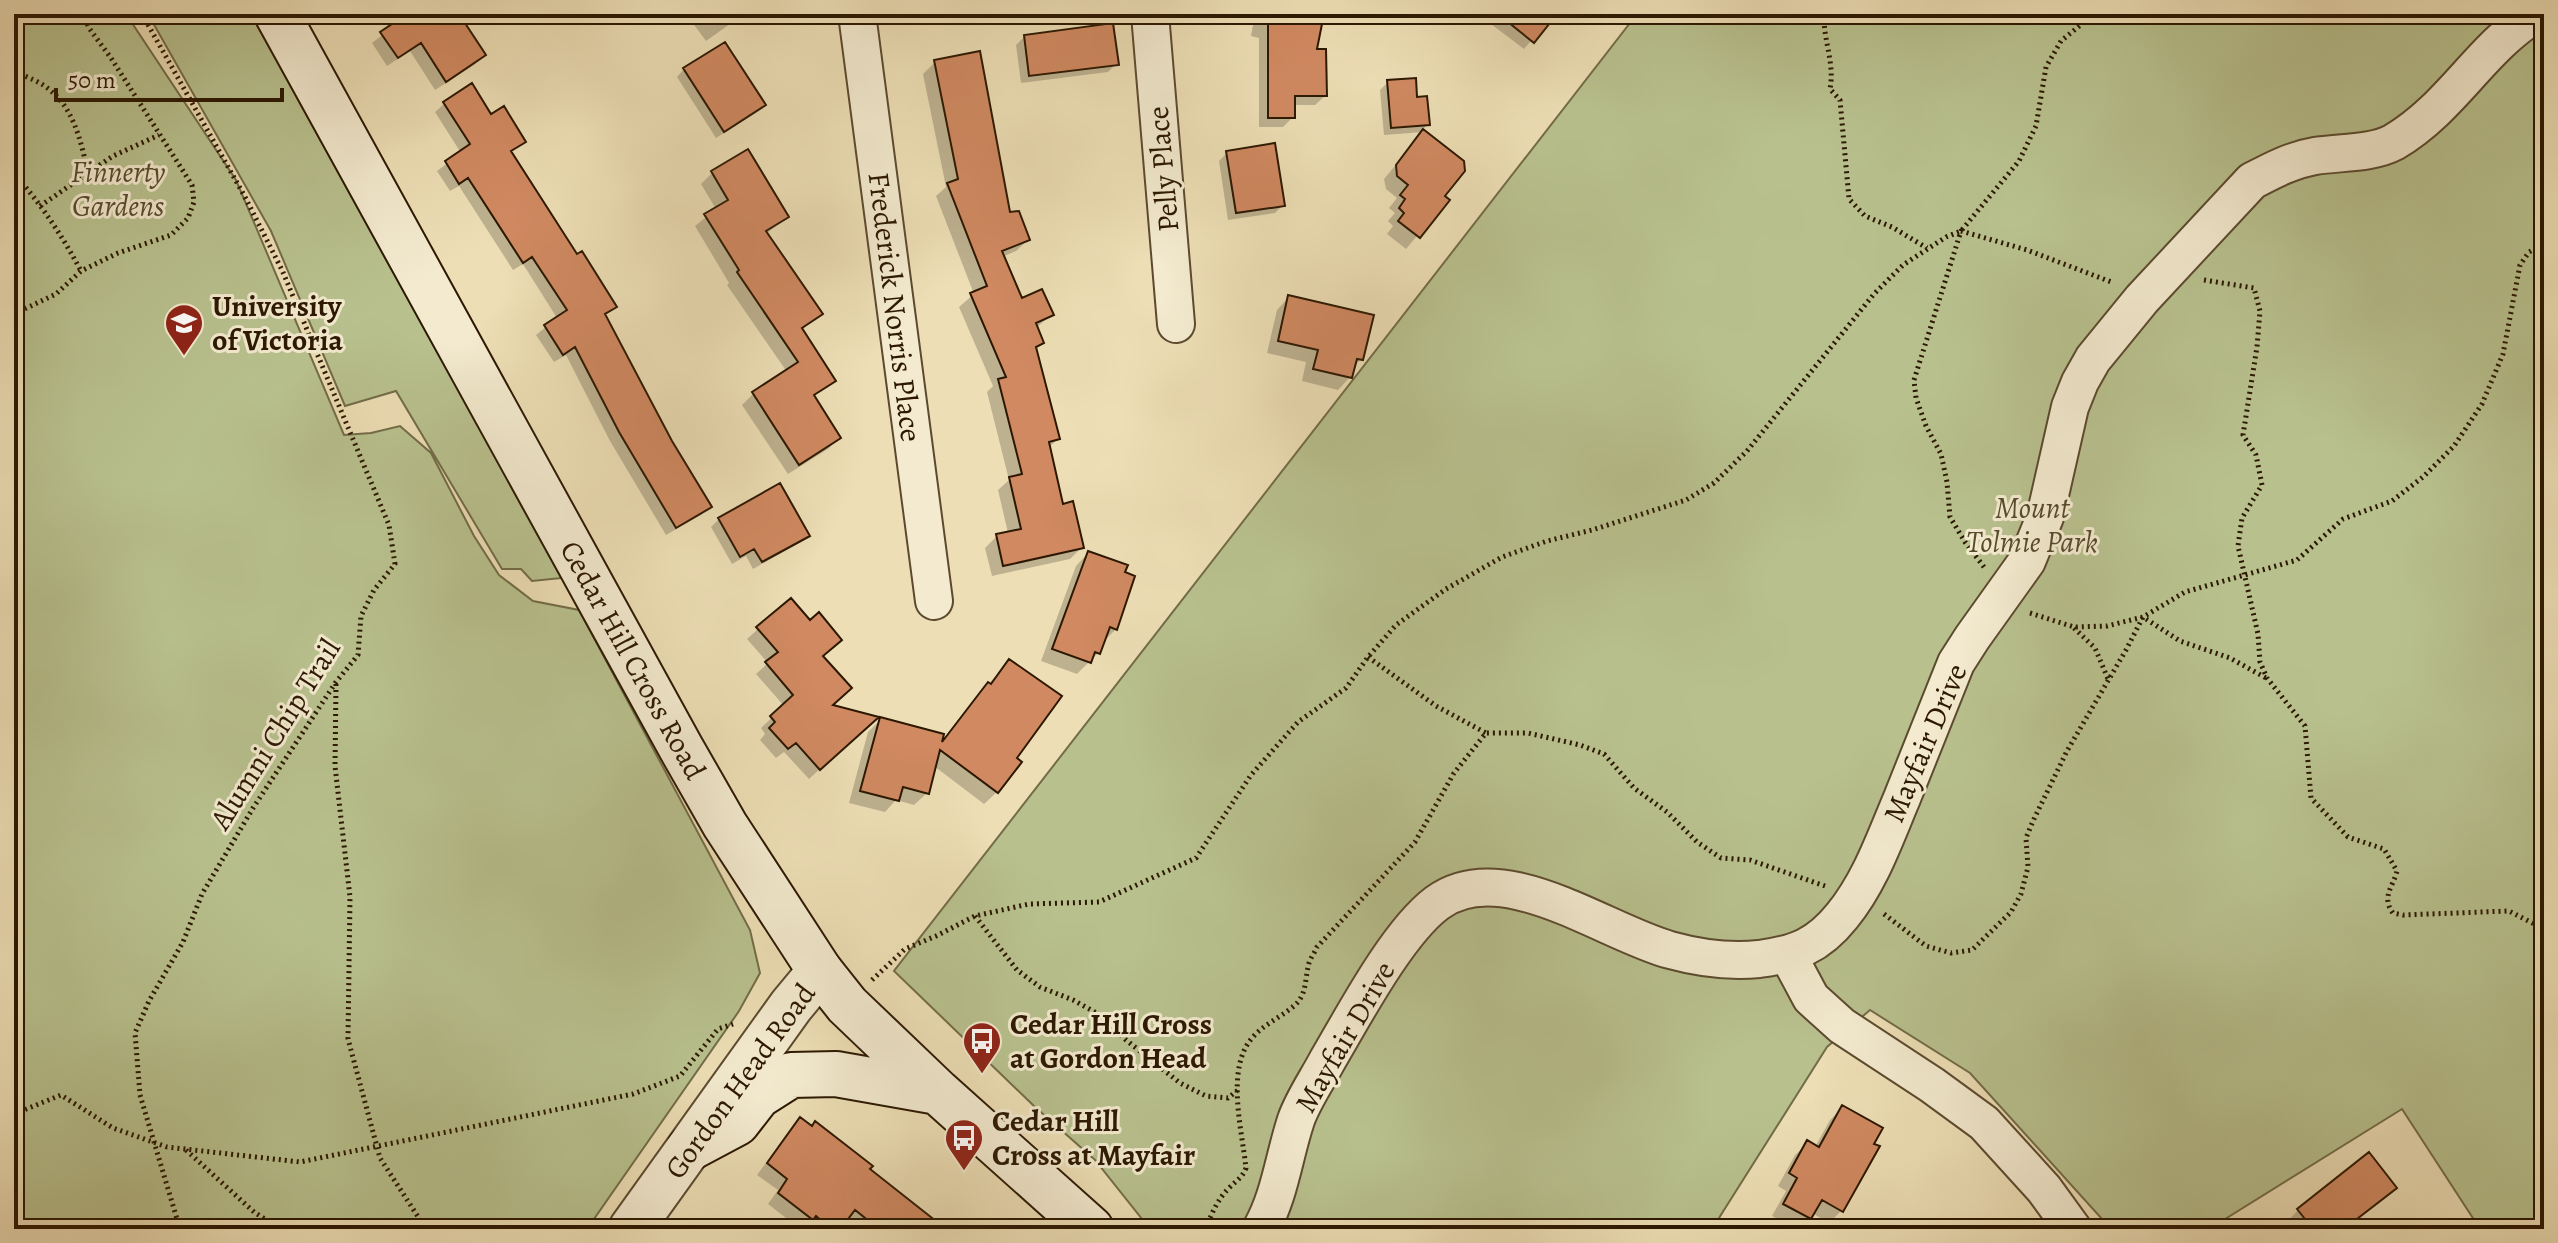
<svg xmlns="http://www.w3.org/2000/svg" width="2558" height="1243" font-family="Alegreya,serif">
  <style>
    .green { fill: #b8c18e; stroke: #726c48; stroke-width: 2 }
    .shadow { fill: #0003 }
    .building { fill: #d08961; stroke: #2c1802; stroke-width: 2 }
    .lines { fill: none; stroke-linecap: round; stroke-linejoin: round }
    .minor-casing { stroke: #5c4a2f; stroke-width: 40 }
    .tertiary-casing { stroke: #5c4a2f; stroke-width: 48 }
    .secondary-casing { stroke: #2c1802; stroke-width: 48 }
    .path { stroke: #2c1802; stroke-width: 5; stroke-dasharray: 2 4; stroke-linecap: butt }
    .minor { stroke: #f3eacf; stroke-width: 36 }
    .tertiary { stroke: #f3eacf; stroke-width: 44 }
    .secondary { stroke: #f3eacf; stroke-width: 44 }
    .labels { text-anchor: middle; stroke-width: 6; stroke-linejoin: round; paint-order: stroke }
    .street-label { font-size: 30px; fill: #2c1802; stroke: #f3eacf }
    .park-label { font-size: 30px; font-style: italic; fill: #564b2c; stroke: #f3eacf }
    .poi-label { font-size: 30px; font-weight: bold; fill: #2c1802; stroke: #f3eacf; text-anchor: start }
  </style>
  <rect width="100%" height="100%" fill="#eddeb5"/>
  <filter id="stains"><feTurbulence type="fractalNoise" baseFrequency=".0025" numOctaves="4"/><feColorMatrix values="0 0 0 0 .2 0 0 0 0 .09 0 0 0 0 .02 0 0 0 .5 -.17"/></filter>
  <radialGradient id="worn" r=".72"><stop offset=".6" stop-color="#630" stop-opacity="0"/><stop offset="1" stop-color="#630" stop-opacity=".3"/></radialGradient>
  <path class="green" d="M 14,14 L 126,14 L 236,180 L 344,435 L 371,433 L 400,426 L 431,453 L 474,536 L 499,575 L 533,601 L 579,610 L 750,930 L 760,973 L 739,1011 L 587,1229 L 14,1229 Z
    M 148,14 L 251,14 L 497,457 L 562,578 L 532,581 L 521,569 L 502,569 L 396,391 L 345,406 L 271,231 Z
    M 1637,14 L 2544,14 L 2544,1229 L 2480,1229 L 2402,1109 L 2209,1229 L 2111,1229 L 1970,1073 L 1870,1010 L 1827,1047 L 1712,1229 L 1150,1229 L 1095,1160 L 1034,1106 L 894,971 Z"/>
  <path class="shadow" d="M 394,14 L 457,14 L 484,55 L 474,65 L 435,90 L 410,51 L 387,66 L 372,43 L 399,22 Z
    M 686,14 L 744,14 L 706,41 Z
    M 1255,14 L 1322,14 L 1314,51 L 1325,96 L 1315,105 L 1293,105 L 1293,117 L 1283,127 L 1259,127 L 1259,38 L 1251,36 Z
    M 1499,14 L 1554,14 L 1524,49 L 1491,24 Z
    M 1024,37 L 1116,64 L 1108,72 L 1021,83 L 1016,45 Z
    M 935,62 L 1009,214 L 1028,240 L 1016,251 L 1002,257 L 1021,300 L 1051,315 L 1036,328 L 1042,343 L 1035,350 L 1058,439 L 1048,448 L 1062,506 L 1082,547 L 1070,559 L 992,576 L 985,548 L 997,536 L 1008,533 L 998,490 L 1009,480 L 987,392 L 993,386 L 959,307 L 974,294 L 936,196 L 946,187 L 923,74 Z
    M 684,69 L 763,105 L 755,113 L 716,138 L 677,77 Z
    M 1388,82 L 1416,100 L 1428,124 L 1421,131 L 1462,162 L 1443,197 L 1447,200 L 1406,249 L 1387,234 L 1393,226 L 1388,221 L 1395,213 L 1389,208 L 1397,198 L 1386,189 L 1384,179 L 1423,132 L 1384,135 L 1380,90 Z
    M 444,104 L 491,117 L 524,142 L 510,153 L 577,257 L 614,307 L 604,317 L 670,442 L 710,506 L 701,515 L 666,535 L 610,441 L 566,355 L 554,362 L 536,335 L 557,318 L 523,264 L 513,270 L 459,186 L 450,191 L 437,171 L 461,153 L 435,112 Z
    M 747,152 L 787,217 L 766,234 L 820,314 L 801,330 L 833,380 L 813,397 L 839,438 L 828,449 L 788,474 L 742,405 L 753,394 L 787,372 L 727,285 L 729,283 L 695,226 L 716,209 L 701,184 L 712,173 Z
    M 1227,153 L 1283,205 L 1275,213 L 1228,220 L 1219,161 Z
    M 1289,297 L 1361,359 L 1352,368 L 1350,377 L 1338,390 L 1302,381 L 1306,362 L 1267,353 L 1277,310 Z
    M 719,519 L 807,535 L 799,543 L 753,569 L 746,556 L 732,564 L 711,527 Z
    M 1088,553 L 1116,629 L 1103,642 L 1098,653 L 1077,674 L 1041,661 L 1076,566 Z
    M 758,629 L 821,657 L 830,706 L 866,727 L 809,779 L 784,752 L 776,758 L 760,740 L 765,734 L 761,728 L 784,706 L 756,674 L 768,663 L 747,639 Z
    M 1009,662 L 1014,759 L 997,792 L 984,804 L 934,766 L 927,793 L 914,805 L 896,800 L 885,812 L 849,803 L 868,732 L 881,719 L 940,744 L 976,697 Z
    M 1843,1107 L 1841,1211 L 1829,1223 L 1812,1213 L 1799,1229 L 1795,1229 L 1772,1216 L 1786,1191 L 1778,1186 L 1795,1155 L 1808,1143 L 1815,1147 L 1830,1120 Z
    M 800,1120 L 867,1170 L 934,1229 L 855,1229 L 844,1221 L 837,1229 L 807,1229 L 804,1226 L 800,1229 L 768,1204 L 778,1190 L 757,1175 L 789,1131 Z
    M 2394,1188 L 2345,1229 L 2291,1229 L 2286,1223 L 2298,1210 Z"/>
  <path class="building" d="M 407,14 L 459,14 L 486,55 L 446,82 L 421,43 L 398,58 L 380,32 Z
    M 1268,14 L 1324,14 L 1317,49 L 1326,49 L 1327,96 L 1295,96 L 1295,118 L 1268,118 Z
    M 1498,14 L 1557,14 L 1534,43 Z
    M 1113,23 L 1119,65 L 1029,76 L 1024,35 Z
    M 725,42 L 766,105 L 724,132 L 683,68 Z
    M 980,51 L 1010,212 L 1019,211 L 1030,240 L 1002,251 L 1022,298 L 1042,289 L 1054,315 L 1036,323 L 1044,343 L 1036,347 L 1060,439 L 1049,442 L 1063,504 L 1073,501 L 1084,548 L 1003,566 L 996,534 L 1021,529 L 1009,477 L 1022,474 L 998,379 L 1006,377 L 970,293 L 987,286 L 947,183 L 958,179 L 934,60 Z
    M 1416,78 L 1417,97 L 1427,96 L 1430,125 L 1391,128 L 1387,80 Z
    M 472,83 L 491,114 L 504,106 L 526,142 L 511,151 L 577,254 L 582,251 L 617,307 L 605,314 L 672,441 L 712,507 L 676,528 L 619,432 L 575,347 L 563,355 L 544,325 L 567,310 L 532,257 L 523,263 L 468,178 L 459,184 L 445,161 L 470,144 L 443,102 Z
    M 1423,129 L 1464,161 L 1465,171 L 1445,196 L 1450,200 L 1420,238 L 1398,221 L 1404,213 L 1399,208 L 1405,199 L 1400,195 L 1408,185 L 1397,176 L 1396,165 Z
    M 1275,143 L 1285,206 L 1236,213 L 1226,151 Z
    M 748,149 L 789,217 L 766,231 L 823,314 L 802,328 L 836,381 L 814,395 L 841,438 L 799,465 L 752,392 L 798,362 L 737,272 L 739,270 L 704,214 L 728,200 L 711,171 Z
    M 1288,295 L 1374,315 L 1363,360 L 1357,359 L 1352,378 L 1313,369 L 1318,350 L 1278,341 Z
    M 780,483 L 810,536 L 762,562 L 754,549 L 740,557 L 718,518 Z
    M 1088,551 L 1128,565 L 1125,572 L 1135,576 L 1117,630 L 1110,627 L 1100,654 L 1095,652 L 1091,663 L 1052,649 Z
    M 791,598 L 810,620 L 819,612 L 842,640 L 823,656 L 852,688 L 833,705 L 879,717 L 820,770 L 796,743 L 788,749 L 769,728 L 775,722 L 770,716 L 793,695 L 765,662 L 778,652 L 756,627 Z
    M 1009,659 L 1062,696 L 1017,758 L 1022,762 L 998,793 L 940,750 L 929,794 L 903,787 L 899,801 L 860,791 L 880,717 L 944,734 L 942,742 L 988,682 L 991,684 Z
    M 1842,1105 L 1883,1128 L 1874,1144 L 1880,1146 L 1843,1212 L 1822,1200 L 1811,1219 L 1783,1204 L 1797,1178 L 1789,1173 L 1807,1140 L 1819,1147 Z
    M 800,1117 L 812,1126 L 815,1121 L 873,1166 L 870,1169 L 946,1229 L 879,1229 L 855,1210 L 842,1227 L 836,1222 L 833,1225 L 828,1221 L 825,1224 L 816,1216 L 813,1220 L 778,1193 L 787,1179 L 767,1163 Z
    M 2369,1152 L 2397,1188 L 2344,1229 L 2313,1229 L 2297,1209 Z"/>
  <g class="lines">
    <defs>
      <path id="minor" d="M 857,14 L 934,601
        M 1150,14 L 1176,324
        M 1788,955 L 1811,998 L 1842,1026 L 1932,1085 L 1984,1123 L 2044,1189 L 2073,1229
        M 1261,1229 C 1280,1195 1284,1156 1296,1120 C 1303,1100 1317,1080 1327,1061 C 1353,1017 1397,933 1437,903 C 1502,855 1604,932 1670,950 C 1699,958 1729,962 1759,959 C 1796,954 1818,946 1842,916 C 1870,882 1885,838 1902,798 C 1920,753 1938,708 1956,663 L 1972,638 L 2027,561 L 2045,517 L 2070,407 L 2080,382 L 2093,359 L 2142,299 L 2252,181 C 2273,170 2292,160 2315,156 C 2340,152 2372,154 2394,142 C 2453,107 2480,48 2536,14"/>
      <path id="tertiary" d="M 631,1229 L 791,1006 L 820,971"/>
      <path id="secondary" d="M 277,14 L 681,748 L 725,825 L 820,971 L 847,1005 L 938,1092 L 1091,1229
        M 690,1148 L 737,1123 L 758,1096 L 791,1075 L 836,1074 L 938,1092"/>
    </defs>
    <use href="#minor" class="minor-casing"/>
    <use href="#tertiary" class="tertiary-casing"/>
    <use href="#secondary" class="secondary-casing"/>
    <path class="path" d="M 142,14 L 245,197 L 282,270 L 389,525 L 395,564 L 374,590 L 361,616 L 358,655 L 336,682 L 253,808 L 202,894 L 183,942 L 149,1001 L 135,1033 L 140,1095 L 180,1229
      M 1824,14 C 1823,40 1835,63 1830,89 L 1840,100 L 1849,199 L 1865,216 L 1892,227 L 1927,248
      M 14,73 C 67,86 78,125 88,174
      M 14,174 C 40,202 63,237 81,271
      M 40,206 L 113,156 L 159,135
      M 2204,280 L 2254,288 L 2260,311 L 2257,347 L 2243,435 L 2256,455 L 2262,485 L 2242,518 L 2238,546 L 2258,634 L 2260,662 L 2267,678 L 2305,726 L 2311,798 L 2348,837 L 2384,849 L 2397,871 C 2393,887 2381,897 2393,913 L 2403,915 L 2509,911 L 2544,929
      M 14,314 L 56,294 L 81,271 L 118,253 L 171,235 L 188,218 L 194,202 L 192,185 L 111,58 L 89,28 L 83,14
      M 1984,567 L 1965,542 L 1950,517 L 1947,482 L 1941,454 L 1926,426 L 1916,398 L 1914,380 L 1961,231 L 2027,250 L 2114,283
      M 2030,613 L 2074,627 L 2107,626 L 2143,617 L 2180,641 L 2230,658 L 2266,678
      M 2074,628 L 2095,648 L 2108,679
      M 1368,657 L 1436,706 L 1486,733
      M 336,684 L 335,766 L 350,897 L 348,1039 L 380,1158 L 426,1229
      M 1884,914 L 1926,946 L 1951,953 L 1972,950 L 2011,912 L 2021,894 L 2028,867 L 2026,838 L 2033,821 L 2067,751 L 2126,650 L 2143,617 L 2185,592 L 2297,560 L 2343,519 L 2392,501 L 2423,477 L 2454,446 L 2482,404 L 2503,354 L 2520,265 L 2529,252 L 2544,244
      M 975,916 L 1017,970 L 1040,987 L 1073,1000 L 1102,1016 L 1126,1040 L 1180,1083 L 1206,1096 L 1228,1098 L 1238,1090
      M 872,980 L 905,949 L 936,936 L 975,916 L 1029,904 L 1099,902 L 1196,858 L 1251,775 L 1298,722 L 1346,688 L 1368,657 L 1396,625 L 1446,589 L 1502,557 L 1547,541 L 1592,530 L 1686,500 L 1714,483 L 1747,451 L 1874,294 L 1903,265 L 1946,237 L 1961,231 L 2019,161 L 2036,126 L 2046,67 L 2061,41 L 2094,14
      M 14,1114 L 61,1095 L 113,1128 L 167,1147 L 300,1162 L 633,1094 L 680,1076 L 718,1029 L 733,1024
      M 186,1150 L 254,1212 L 280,1229
      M 1206,1229 C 1211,1214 1218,1199 1229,1188 C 1237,1180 1242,1178 1246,1168 C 1242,1130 1225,1067 1253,1037 C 1265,1023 1284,1016 1297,1003 C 1307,992 1305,977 1309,963 C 1311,957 1315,952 1317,947 L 1415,842 L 1454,773 L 1486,733 L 1528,733 L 1580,745 L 1604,754 L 1634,788 L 1667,812 L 1697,842 L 1721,858 L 1750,860 L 1825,886"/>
    <use href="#minor" class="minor"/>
    <use href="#tertiary" class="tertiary"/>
    <use href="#secondary" class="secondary"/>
  </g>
  <defs>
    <symbol id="university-pin" viewBox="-11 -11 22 30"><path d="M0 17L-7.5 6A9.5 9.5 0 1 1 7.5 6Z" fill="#8f2418" stroke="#f3eacf"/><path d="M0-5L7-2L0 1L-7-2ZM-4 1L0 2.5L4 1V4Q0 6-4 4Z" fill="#fff"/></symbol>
    <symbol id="bus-pin" viewBox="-11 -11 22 30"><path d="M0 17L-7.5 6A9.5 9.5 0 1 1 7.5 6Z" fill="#8f2418" stroke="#f3eacf"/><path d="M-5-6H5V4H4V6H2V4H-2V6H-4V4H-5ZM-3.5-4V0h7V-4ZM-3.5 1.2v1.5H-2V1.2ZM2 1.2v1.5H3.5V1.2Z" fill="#fff"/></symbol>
  </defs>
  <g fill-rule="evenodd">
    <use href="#university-pin" x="162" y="301" width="44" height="60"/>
    <use href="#bus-pin" x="960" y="1019" width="44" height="60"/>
    <use href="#bus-pin" x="942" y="1116" width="44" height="60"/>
  </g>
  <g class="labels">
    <g class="street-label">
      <text transform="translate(1163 169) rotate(-95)" y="10">Pelly Place</text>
      <text transform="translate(895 307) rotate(83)" y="10">Frederick Norris Place</text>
      <text transform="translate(633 660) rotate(61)" y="10">Cedar Hill Cross Road</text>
      <text transform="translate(275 734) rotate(-58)" y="10">Alumni Chip Trail</text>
      <text transform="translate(1925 743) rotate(-67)" y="10">Mayfair Drive</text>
      <text transform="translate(1345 1037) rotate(-60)" y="10">Mayfair Drive</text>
      <text transform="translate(740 1081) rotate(-54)" y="10">Gordon Head Road</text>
    </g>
    <g class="park-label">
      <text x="118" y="182">Finnerty<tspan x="118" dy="34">Gardens</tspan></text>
      <text x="2032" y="518">Mount<tspan x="2032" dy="34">Tolmie Park</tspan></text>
    </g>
    <g class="poi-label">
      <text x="212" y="316">University<tspan x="212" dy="34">of Victoria</tspan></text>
      <text x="1010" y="1034">Cedar Hill Cross<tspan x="1010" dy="34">at Gordon Head</tspan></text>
      <text x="992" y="1131">Cedar Hill<tspan x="992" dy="34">Cross at Mayfair</tspan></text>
    </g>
  </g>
  <rect width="2558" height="1243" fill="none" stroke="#eddeb5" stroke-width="48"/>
  <rect x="16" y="16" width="2526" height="1211" fill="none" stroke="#2c1802" stroke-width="4"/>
  <rect x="24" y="24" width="2510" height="1195" fill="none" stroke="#2c1802" stroke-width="2"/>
  <path d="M56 88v12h226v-12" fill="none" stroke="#2c1802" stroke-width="4"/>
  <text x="68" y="88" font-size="24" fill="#2c1802" stroke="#f3eacf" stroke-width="6" paint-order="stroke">50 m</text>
  <rect width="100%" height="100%" filter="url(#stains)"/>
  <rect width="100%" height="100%" fill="url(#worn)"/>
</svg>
